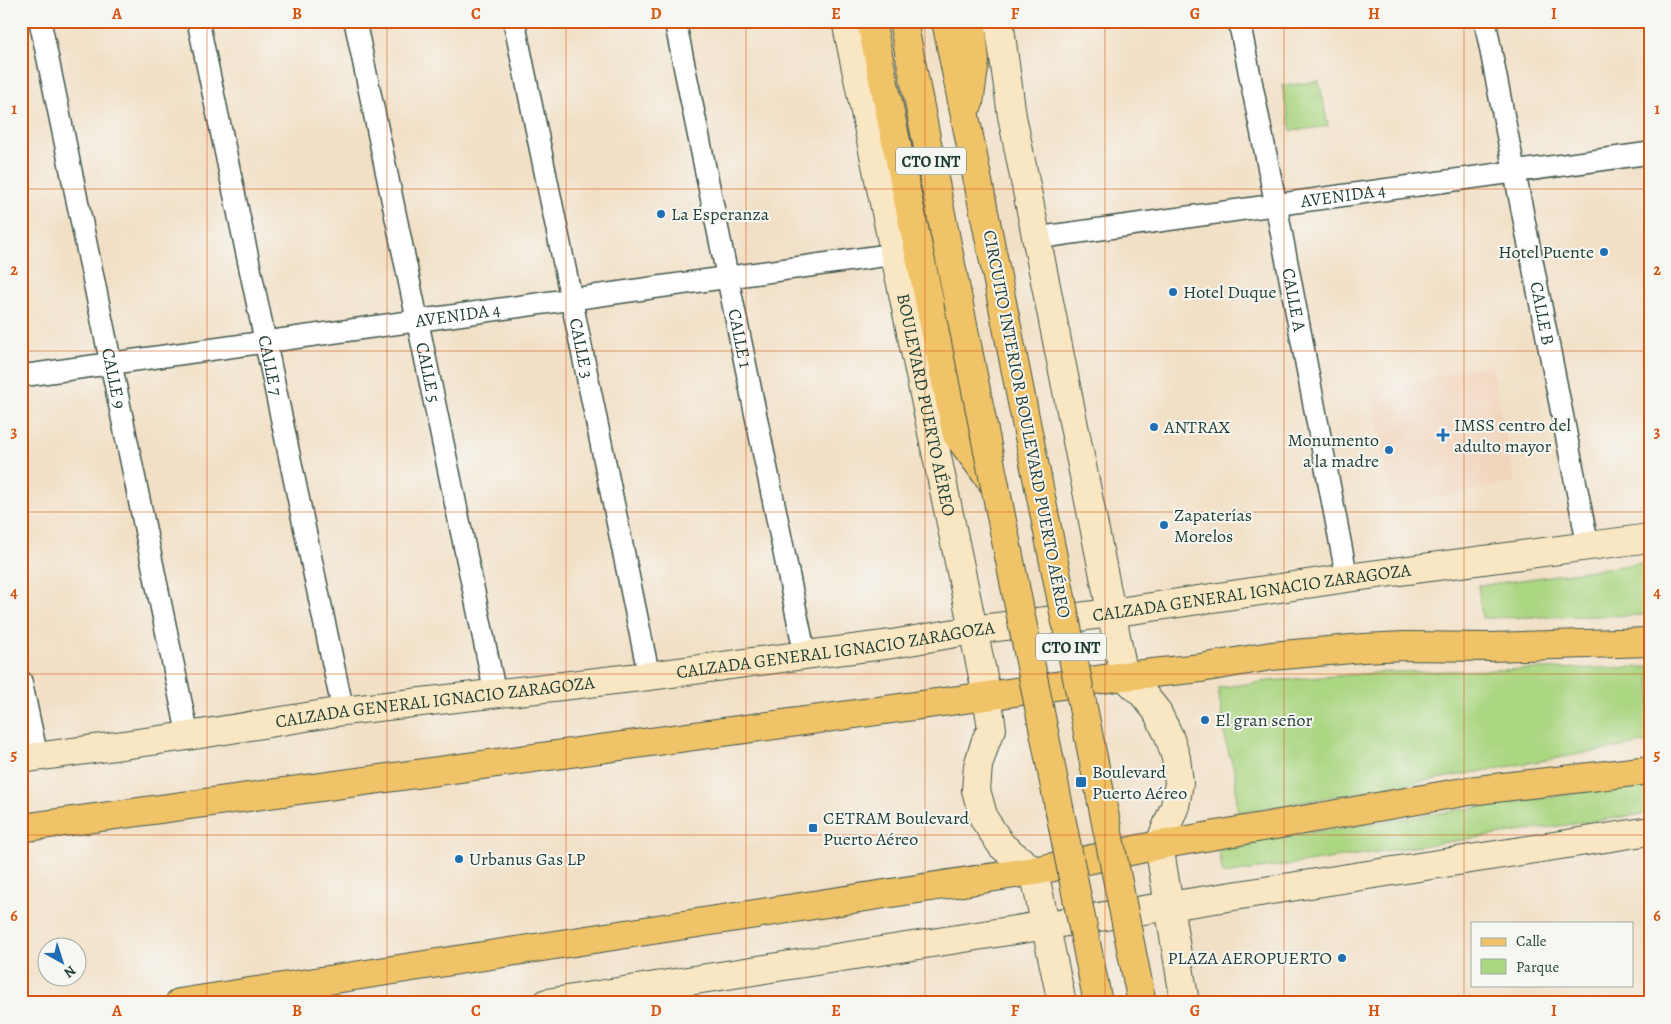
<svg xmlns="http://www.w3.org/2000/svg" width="1671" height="1024" font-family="Alegreya,serif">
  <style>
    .built { fill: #f2d5bd }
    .green { fill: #abd682; stroke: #658a5b }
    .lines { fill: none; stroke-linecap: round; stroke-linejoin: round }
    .street-casing { stroke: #3f554a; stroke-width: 24 }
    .secondary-casing { stroke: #3f554a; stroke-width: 30 }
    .primary-casing { stroke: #3f554a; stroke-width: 30 }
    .highway-casing { stroke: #3f554a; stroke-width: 30 }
    .street { stroke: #fff; stroke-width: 21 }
    .secondary { stroke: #f9e7c3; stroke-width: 28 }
    .primary { stroke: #f0c369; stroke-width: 28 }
    .highway { stroke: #f0c369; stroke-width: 28 }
    .highway-bridge-casing { stroke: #3f554a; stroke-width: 30; stroke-linecap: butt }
    .highway-bridge { stroke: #f0c369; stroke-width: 28 }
    .grid { fill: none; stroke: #d45610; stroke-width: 1; stroke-opacity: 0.55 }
    .poi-dot { fill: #1f6fb2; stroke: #f6f6f2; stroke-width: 2 }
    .labels { text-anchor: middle; stroke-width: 4; stroke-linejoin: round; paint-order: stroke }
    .shield { fill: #f6f6f2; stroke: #60746d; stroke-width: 1 }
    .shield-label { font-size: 16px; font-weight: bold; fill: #1f3d34 }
    .street-label { font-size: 18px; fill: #1f3d34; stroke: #f6f6f2 }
    .poi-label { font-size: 18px; fill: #1f3d34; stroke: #f6f6f2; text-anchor: start }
    .neatline { fill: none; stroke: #d45610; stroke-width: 2 }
    .grid-label { font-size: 16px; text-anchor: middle; font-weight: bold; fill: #d45610 }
  </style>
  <rect width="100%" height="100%" fill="#f6f6f2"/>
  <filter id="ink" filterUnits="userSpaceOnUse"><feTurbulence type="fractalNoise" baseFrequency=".02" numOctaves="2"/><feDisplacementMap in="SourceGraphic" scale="10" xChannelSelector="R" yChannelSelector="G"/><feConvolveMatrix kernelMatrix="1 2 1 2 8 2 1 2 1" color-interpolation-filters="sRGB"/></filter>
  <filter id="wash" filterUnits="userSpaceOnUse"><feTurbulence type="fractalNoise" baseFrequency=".0096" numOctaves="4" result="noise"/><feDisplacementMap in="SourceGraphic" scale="20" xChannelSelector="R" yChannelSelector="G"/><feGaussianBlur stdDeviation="1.12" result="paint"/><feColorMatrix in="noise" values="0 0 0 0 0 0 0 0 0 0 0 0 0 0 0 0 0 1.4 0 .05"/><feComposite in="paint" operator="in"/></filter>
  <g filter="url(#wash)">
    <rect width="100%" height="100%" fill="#f2e0c6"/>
    <path class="built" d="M 1492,365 L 1515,482 L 1394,506 L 1371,389 Z"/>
    <path class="green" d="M 1319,81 L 1328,126 L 1291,131 L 1282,86 Z
      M 1650,562 L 1650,615 L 1482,618 L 1478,586 Z
      M 1650,667 L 1650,742 L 1239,813 L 1237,807 L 1235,772 L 1226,744 L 1218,688 L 1268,681 L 1389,672 Z
      M 1650,782 L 1650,813 L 1223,874 L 1218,846 Z"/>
  </g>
  <g filter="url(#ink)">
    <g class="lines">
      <defs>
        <g id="street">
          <path id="s1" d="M 40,21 L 188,736"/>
          <path id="s2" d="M 198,21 L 343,711"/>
          <path id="s3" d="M 355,21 L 495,693"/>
          <path id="s4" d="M 514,21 L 649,676"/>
          <path id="s5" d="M 675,21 L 805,655"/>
          <path id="s6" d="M 1239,21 L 1276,205 L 1347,578"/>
          <path id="s7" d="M 1485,21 L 1588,546"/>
          <path id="s8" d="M 1036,238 L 1650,153"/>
          <path id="s9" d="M 21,376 L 895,254"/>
          <path d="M 21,681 L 37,756"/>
        </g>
        <g id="secondary">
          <path id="s10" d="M 846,21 L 987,696 L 992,729 L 986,740 L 978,766 L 976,790 L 984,819 L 1002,846 L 1034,871 L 1062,1003"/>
          <path d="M 999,21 L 1012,116 L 1124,676 L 1143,694 L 1156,710 L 1169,736 L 1176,758 L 1179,783 L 1175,806 L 1159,845 L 1185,1003"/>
          <path id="s11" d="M 21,759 L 188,736 L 343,711 L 649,676 L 805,655 L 892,644 L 973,630 L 1111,613 L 1347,578 L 1650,538"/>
          <path d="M 547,1003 L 1650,831"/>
        </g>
        <path id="primary" d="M 21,828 L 987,696 L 1124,676 L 1201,668 L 1271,656 L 1363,648 L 1405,646 L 1490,647 L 1650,642
          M 179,1003 L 1034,871 L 1159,845 L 1469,791 L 1650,770"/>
        <path id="highway" d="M 871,21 L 957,435 L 995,486
          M 903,21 L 958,300
          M 946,21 L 1000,292
          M 969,103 L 975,61 L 971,21"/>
      </defs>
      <use href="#street" class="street-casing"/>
      <use href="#secondary" class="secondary-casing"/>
      <use href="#primary" class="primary-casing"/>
      <use href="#highway" class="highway-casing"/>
      <use href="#street" class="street"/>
      <use href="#secondary" class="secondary"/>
      <use href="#primary" class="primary"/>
      <use href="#highway" class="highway"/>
      <defs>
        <path id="highway-bridge" d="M 1000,292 L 1142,1003
          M 958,300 L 1098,1003"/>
      </defs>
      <use href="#highway-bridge" class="highway-bridge-casing"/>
      <use href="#highway-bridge" class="highway-bridge"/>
    </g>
  </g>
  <path class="grid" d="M 207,21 L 207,1003M 387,21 L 387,1003M 566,21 L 566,1003M 746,21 L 746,1003M 925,21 L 925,1003M 1105,21 L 1105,1003M 1284,21 L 1284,1003M 1464,21 L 1464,1003M 21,189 L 1650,189M 21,351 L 1650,351M 21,512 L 1650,512M 21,674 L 1650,674M 21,835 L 1650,835"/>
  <g class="poi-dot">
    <circle cx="661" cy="214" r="5"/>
    <circle cx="1604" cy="252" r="5"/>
    <circle cx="1173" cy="292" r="5"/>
    <circle cx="1154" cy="427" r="5"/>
    <path d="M1440.5 427.5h5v5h5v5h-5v5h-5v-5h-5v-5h5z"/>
    <circle cx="1389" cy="450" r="5"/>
    <circle cx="1164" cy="525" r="5"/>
    <circle cx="1205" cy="720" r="5"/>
    <rect x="1075" y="776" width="12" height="12" rx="2.5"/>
    <rect x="808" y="823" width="10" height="10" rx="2.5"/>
    <circle cx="459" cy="859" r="5"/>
    <circle cx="1342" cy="958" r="5"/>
  </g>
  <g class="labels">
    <g class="shield">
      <rect x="896" y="147.5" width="70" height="27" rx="4"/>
      <rect x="1036" y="633.5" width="70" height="27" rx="4"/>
    </g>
    <g class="shield-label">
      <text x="931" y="167">CTO INT</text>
      <text x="1071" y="653">CTO INT</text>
    </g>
    <g class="street-label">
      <text dy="6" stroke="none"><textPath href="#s8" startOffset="310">AVENIDA 4</textPath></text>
      <text dy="6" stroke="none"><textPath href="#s6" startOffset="284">CALLE A</textPath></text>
      <text dy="6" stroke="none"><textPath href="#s7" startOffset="298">CALLE B</textPath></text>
      <text dy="6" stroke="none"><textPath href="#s9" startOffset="441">AVENIDA 4</textPath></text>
      <text dy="6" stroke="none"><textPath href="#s5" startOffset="324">CALLE 1</textPath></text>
      <text dy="6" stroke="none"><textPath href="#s4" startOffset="334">CALLE 3</textPath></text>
      <text dy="6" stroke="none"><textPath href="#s2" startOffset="352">CALLE 7</textPath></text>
      <text dy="6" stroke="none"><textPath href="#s3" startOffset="359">CALLE 5</textPath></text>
      <text dy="6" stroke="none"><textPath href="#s1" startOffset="365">CALLE 9</textPath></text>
      <text dy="6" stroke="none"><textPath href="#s10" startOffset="392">BOULEVARD PUERTO AÉREO</textPath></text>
      <text transform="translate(1027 424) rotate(79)" y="6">CIRCUITO INTERIOR BOULEVARD PUERTO AÉREO</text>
      <text dy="6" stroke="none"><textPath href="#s11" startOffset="1242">CALZADA GENERAL IGNACIO ZARAGOZA</textPath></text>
      <text dy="6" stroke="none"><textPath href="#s11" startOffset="822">CALZADA GENERAL IGNACIO ZARAGOZA</textPath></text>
      <text dy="6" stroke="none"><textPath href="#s11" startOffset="418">CALZADA GENERAL IGNACIO ZARAGOZA</textPath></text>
    </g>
    <g class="poi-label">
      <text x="671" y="220">La Esperanza</text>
      <text x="1594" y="258" text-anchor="end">Hotel Puente</text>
      <text x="1183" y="298">Hotel Duque</text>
      <text x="1454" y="431">IMSS centro del<tspan x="1454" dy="21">adulto mayor</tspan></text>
      <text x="1164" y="433">ANTRAX</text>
      <text x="1379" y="446" text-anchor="end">Monumento<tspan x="1379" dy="21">a la madre</tspan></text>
      <text x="1174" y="521">Zapaterías<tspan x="1174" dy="21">Morelos</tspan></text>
      <text x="1215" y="726">El gran señor</text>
      <text x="1092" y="778">Boulevard<tspan x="1092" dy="21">Puerto Aéreo</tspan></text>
      <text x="823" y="824">CETRAM Boulevard<tspan x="823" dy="21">Puerto Aéreo</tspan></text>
      <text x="469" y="865">Urbanus Gas LP</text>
      <text x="1332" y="964" text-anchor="end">PLAZA AEROPUERTO</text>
    </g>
  </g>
  <rect width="1671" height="1024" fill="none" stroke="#f6f6f2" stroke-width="55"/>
  <rect x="1471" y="922" width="162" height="65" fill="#f6f6f2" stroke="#a0aca6"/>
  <rect x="1481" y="938" width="25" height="8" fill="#f0c369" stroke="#a0aca6"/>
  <text x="1516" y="946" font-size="15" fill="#1f3d34">Calle</text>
  <rect x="1481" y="959" width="25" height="15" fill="#abd682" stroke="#a0aca6"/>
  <text x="1516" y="972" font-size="15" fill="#1f3d34">Parque</text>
  <g transform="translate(62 962) rotate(141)"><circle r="24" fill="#f6f6f2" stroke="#a0aca6"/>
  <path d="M0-4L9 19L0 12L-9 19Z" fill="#1f6fb2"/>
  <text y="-8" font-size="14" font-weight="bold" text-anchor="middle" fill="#1f3d34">N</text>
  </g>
  <rect x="28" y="28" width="1616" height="968" class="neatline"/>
  <g class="grid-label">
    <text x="117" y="19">A</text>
    <text x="297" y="19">B</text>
    <text x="476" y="19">C</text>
    <text x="656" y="19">D</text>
    <text x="836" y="19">E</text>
    <text x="1015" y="19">F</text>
    <text x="1195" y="19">G</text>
    <text x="1374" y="19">H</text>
    <text x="1554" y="19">I</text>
    <text x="14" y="114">1</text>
    <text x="1657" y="114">1</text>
    <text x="14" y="275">2</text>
    <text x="1657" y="275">2</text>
    <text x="14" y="437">3</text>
    <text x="1657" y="437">3</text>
    <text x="14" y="598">4</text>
    <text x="1657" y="598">4</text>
    <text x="14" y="760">5</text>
    <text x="1657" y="760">5</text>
    <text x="14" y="921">6</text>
    <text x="1657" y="921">6</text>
    <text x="117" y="1016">A</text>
    <text x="297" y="1016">B</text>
    <text x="476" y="1016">C</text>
    <text x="656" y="1016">D</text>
    <text x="836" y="1016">E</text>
    <text x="1015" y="1016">F</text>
    <text x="1195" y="1016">G</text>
    <text x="1374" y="1016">H</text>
    <text x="1554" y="1016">I</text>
  </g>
</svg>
